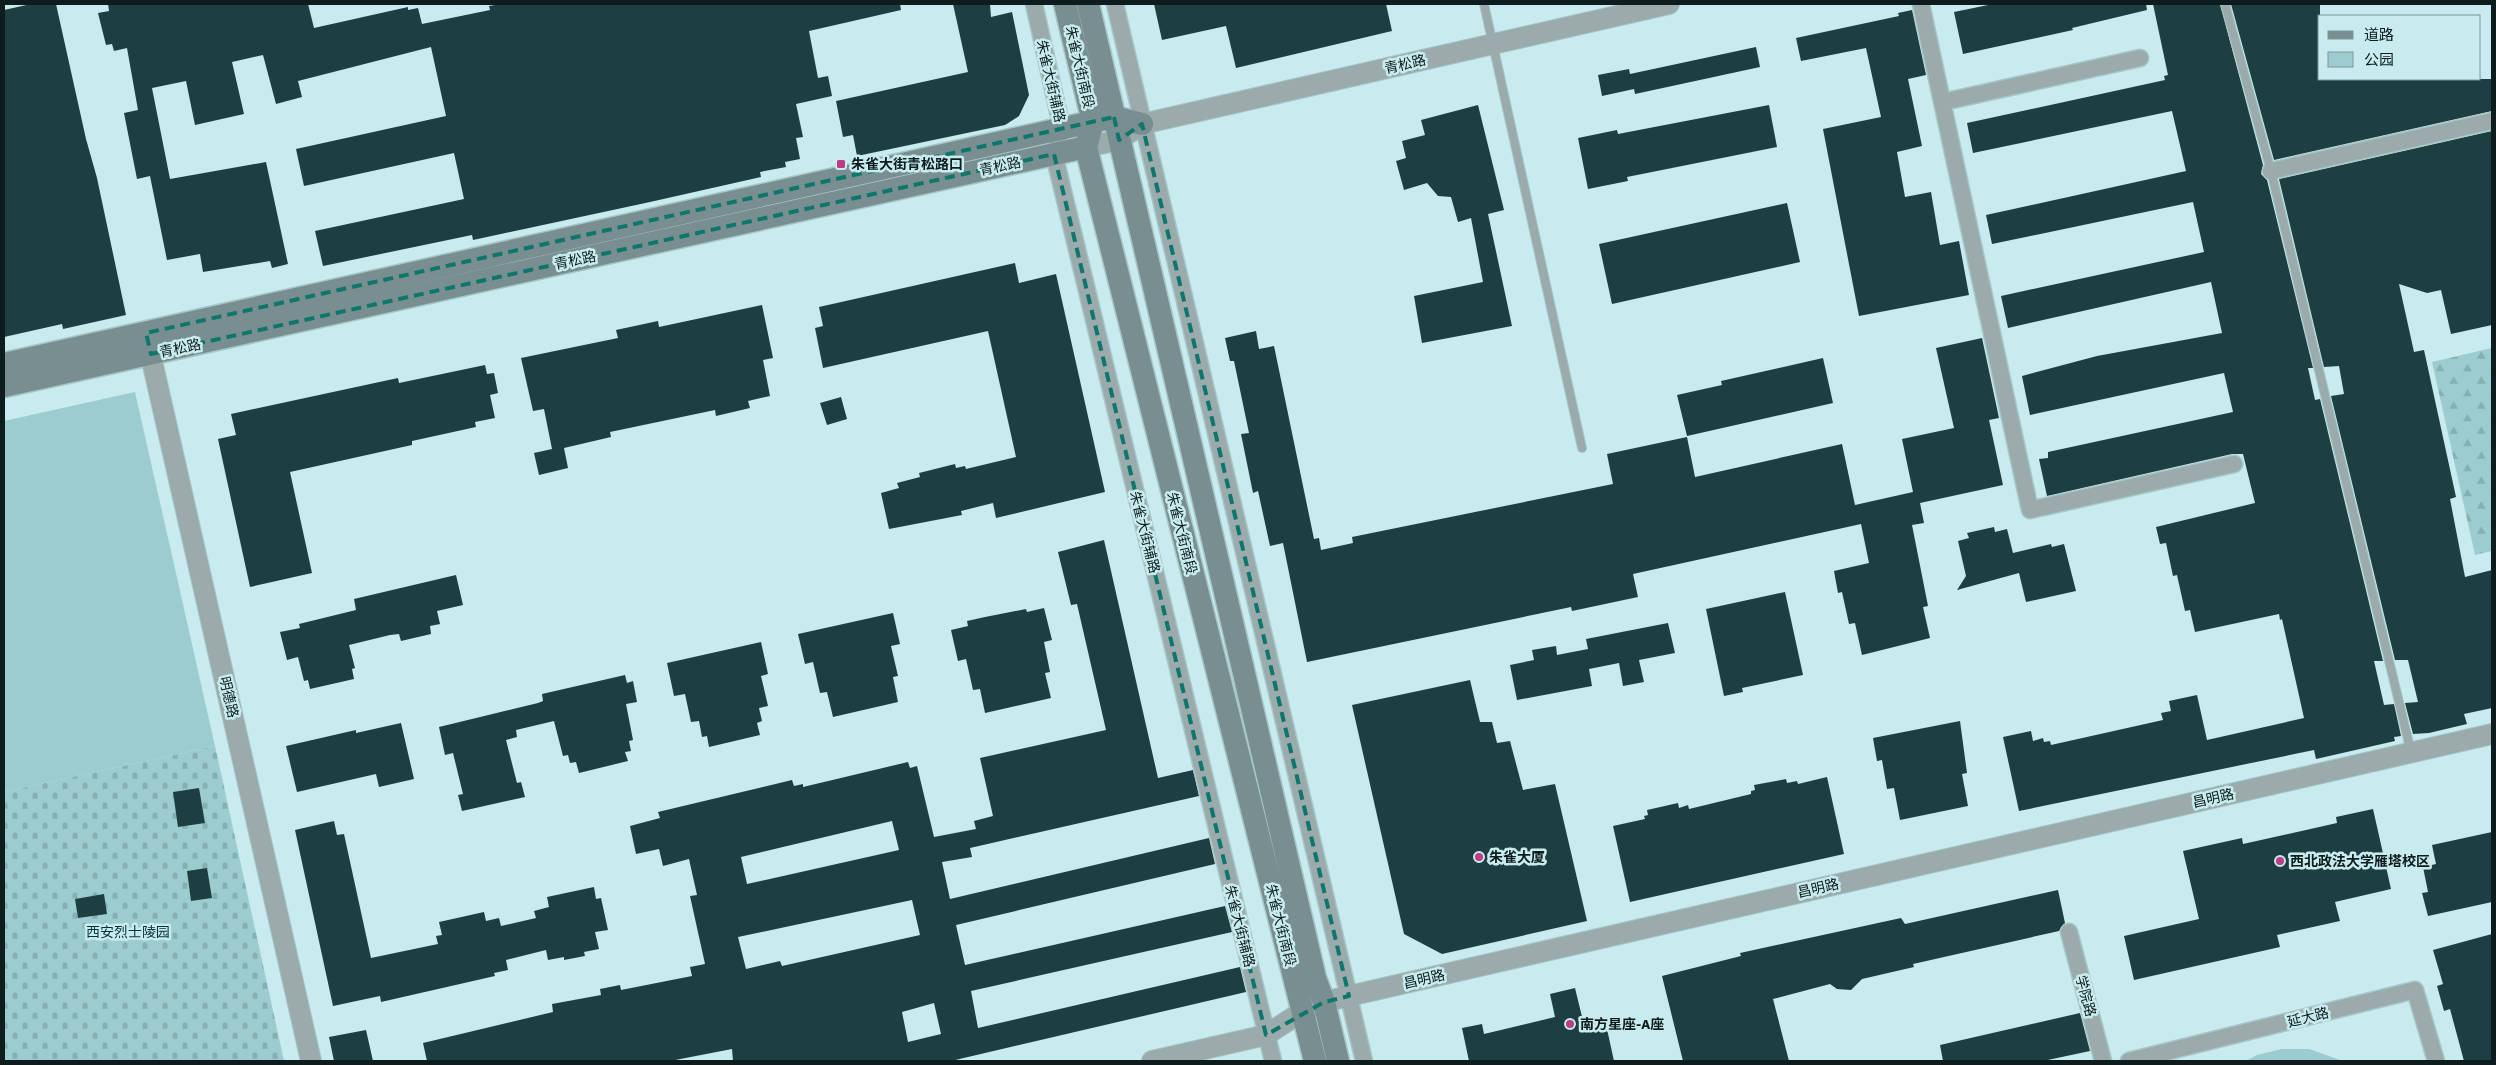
<svg xmlns="http://www.w3.org/2000/svg" width="2496" height="1065" font-family="Signika,'Noto Sans SC',sans-serif">
  <style>
    .green { fill: #9ccccf }
    .forest { fill: url(#forest-firs) }
    .cemetery { fill: url(#cemetery-stones) }
    .building { fill: #1e3f41; fill-rule: evenodd }
    .lines { fill: none; stroke-linecap: round; stroke-linejoin: round }
    .service-casing { stroke: #a6c6c8; stroke-width: 10 }
    .minor-casing { stroke: #a6c6c8; stroke-width: 19 }
    .tertiary-casing { stroke: #a6c6c8; stroke-width: 22 }
    .secondary-casing { stroke: #a6c6c8; stroke-width: 25 }
    .service { stroke: #9baaab; stroke-width: 8 }
    .minor { stroke: #9baaab; stroke-width: 16 }
    .tertiary { stroke: #9baaab; stroke-width: 20 }
    .secondary { stroke: #788e90; stroke-width: 22 }
    .marked { fill: none; stroke: #0f766e; stroke-width: 4; stroke-dasharray: 10 6; stroke-linejoin: round }
    .poi-dot { fill: #bf3b82; stroke: #c7ebee; stroke-width: 2 }
    .labels { text-anchor: middle; stroke-width: 5; stroke-linejoin: round; paint-order: stroke }
    .street-label { font-size: 14px; fill: #0e1c1d; stroke: #c7ebee }
    .poi-label { font-size: 14px; font-weight: bold; fill: #0e1c1d; stroke: #c7ebee; text-anchor: start }
    .park-label { font-size: 14px; fill: #083336; stroke: #c7ebee }
  </style>
  <defs>
    <pattern id="forest-firs" width="22" height="20" patternUnits="userSpaceOnUse" patternTransform="scale(1.25)"><rect width="22" height="20" fill="#9ccccf"/><path d="M5 1l3.5 6h-7zM16 11l3.5 6h-7z" fill="#85afb1"/></pattern>
    <pattern id="cemetery-stones" width="16" height="16" patternUnits="userSpaceOnUse" patternTransform="scale(1.25)"><rect width="16" height="16" fill="#9ccccf"/><path d="M2 7V4a2 2 0 0 1 4 0v3zM10 15v-3a2 2 0 0 1 4 0v3z" fill="#85afb1"/></pattern>
  </defs>
  <rect width="100%" height="100%" fill="#c7ebee"/>
  <path class="green" d="M 135,392 L 215,746 L 4,792 L 4,421 Z
    M 2282,1049 L 2309,1049 L 2343,1061 L 2246,1061 L 2257,1055 Z"/>
  <path class="forest" d="M 2492,348 L 2492,551 L 2475,555 L 2432,362 Z"/>
  <path class="cemetery" d="M 215,746 L 284,1061 L 4,1061 L 4,792 Z"/>
  <path class="building" d="M 31,4 L 56,4 L 86,139 L 97,178 L 126,315 L 63,329 L 62,324 L 4,337 L 4,10 Z
    M 108,4 L 308,4 L 314,28 L 408,7 L 408,10 L 418,8 L 422,24 L 490,10 L 489,6 L 501,4 L 900,4 L 901,10 L 809,31 L 818,78 L 828,76 L 832,96 L 796,104 L 803,137 L 796,138 L 800,159 L 785,162 L 786,167 L 760,172 L 761,177 L 650,202 L 473,240 L 472,235 L 323,266 L 315,231 L 464,199 L 454,153 L 304,186 L 296,149 L 446,116 L 431,47 L 298,81 L 302,97 L 276,104 L 263,55 L 232,62 L 244,114 L 195,125 L 186,81 L 152,88 L 170,179 L 266,162 L 288,264 L 272,268 L 270,261 L 203,272 L 200,254 L 167,260 L 150,176 L 137,179 L 124,113 L 138,110 L 127,48 L 114,51 L 112,44 L 106,45 L 98,13 L 109,11 Z
    M 953,4 L 990,4 L 991,17 L 1012,12 L 1029,95 L 1019,116 L 1005,125 L 857,156 L 853,135 L 843,137 L 836,101 L 968,72 Z
    M 1154,4 L 1386,4 L 1392,31 L 1236,68 L 1226,26 L 1162,40 Z
    M 1993,4 L 2146,4 L 2147,10 L 2072,28 L 2073,30 L 1963,54 L 1954,12 Z
    M 2153,4 L 2220,4 L 2263,165 L 2261,174 L 2267,180 L 2313,368 L 2308,368 L 2315,400 L 2320,399 L 2383,661 L 2374,661 L 2384,705 L 2394,704 L 2401,736 L 2394,737 L 2395,741 L 2316,759 L 2314,750 L 2019,811 L 2003,737 L 2031,731 L 2033,741 L 2043,738 L 2044,742 L 2050,741 L 2051,745 L 2163,720 L 2161,713 L 2171,711 L 2169,701 L 2197,695 L 2207,740 L 2304,718 L 2282,619 L 2280,620 L 2279,614 L 2195,632 L 2190,610 L 2185,611 L 2177,575 L 2173,576 L 2166,543 L 2160,544 L 2156,527 L 2255,503 L 2243,454 L 2232,454 L 2047,496 L 2039,459 L 2048,458 L 2048,452 L 2233,412 L 2224,373 L 2030,415 L 2022,376 L 2097,356 L 2222,333 L 2211,282 L 2008,328 L 2001,296 L 2204,252 L 2193,202 L 1992,244 L 1986,215 L 2186,171 L 2172,111 L 1973,153 L 1967,123 L 2165,80 L 2164,76 L 2168,75 Z
    M 2231,4 L 2320,4 L 2320,79 L 2492,79 L 2492,111 L 2274,160 Z
    M 1912,10 L 1926,75 L 1908,79 L 1922,146 L 1897,152 L 1905,197 L 1931,192 L 1940,245 L 1959,241 L 1969,295 L 1859,316 L 1823,129 L 1881,117 L 1866,48 L 1801,61 L 1796,38 L 1899,16 L 1898,13 Z
    M 1756,47 L 1760,67 L 1635,94 L 1634,89 L 1602,96 L 1598,75 L 1629,69 L 1630,74 Z
    M 1478,105 L 1504,210 L 1488,214 L 1512,326 L 1422,343 L 1414,296 L 1483,282 L 1471,218 L 1458,222 L 1451,197 L 1438,196 L 1427,183 L 1404,190 L 1396,161 L 1406,158 L 1402,141 L 1425,135 L 1421,120 Z
    M 1769,105 L 1777,147 L 1627,177 L 1628,181 L 1588,189 L 1578,138 L 1617,130 L 1618,134 Z
    M 2492,131 L 2492,325 L 2451,334 L 2441,290 L 2427,293 L 2399,284 L 2414,352 L 2424,350 L 2456,497 L 2450,499 L 2465,577 L 2492,570 L 2492,708 L 2464,714 L 2467,724 L 2429,733 L 2413,734 L 2405,703 L 2418,702 L 2408,660 L 2395,660 L 2331,396 L 2344,394 L 2339,366 L 2324,367 L 2279,179 Z
    M 1787,203 L 1800,262 L 1612,304 L 1599,244 Z
    M 1015,263 L 1019,283 L 1056,274 L 1105,492 L 996,518 L 993,503 L 961,511 L 962,515 L 889,529 L 881,493 L 899,488 L 897,483 L 920,477 L 919,473 L 955,464 L 956,468 L 965,466 L 966,469 L 1016,457 L 988,331 L 823,368 L 815,328 L 823,326 L 819,307 Z
    M 762,305 L 773,358 L 763,360 L 770,396 L 748,401 L 750,408 L 716,416 L 715,410 L 610,432 L 611,437 L 564,448 L 568,468 L 539,475 L 534,453 L 552,449 L 544,409 L 533,411 L 521,358 L 618,338 L 616,330 L 658,321 L 659,327 Z
    M 1256,331 L 1259,349 L 1274,346 L 1314,539 L 1319,538 L 1321,550 L 1353,543 L 1352,537 L 1613,484 L 1607,454 L 1687,437 L 1695,477 L 1842,444 L 1855,505 L 1913,492 L 1902,439 L 1954,428 L 1936,348 L 1982,338 L 1999,418 L 1989,420 L 2003,485 L 1920,503 L 1924,523 L 1912,525 L 1928,606 L 1923,607 L 1930,638 L 1862,655 L 1855,623 L 1849,624 L 1842,592 L 1838,593 L 1834,571 L 1869,563 L 1861,524 L 1633,574 L 1638,597 L 1572,611 L 1571,607 L 1307,662 L 1283,543 L 1270,546 L 1258,491 L 1253,493 L 1241,434 L 1249,433 L 1234,361 L 1230,361 L 1225,338 Z
    M 1823,358 L 1833,403 L 1687,436 L 1677,395 L 1722,385 L 1721,381 Z
    M 485,365 L 487,374 L 494,373 L 498,393 L 490,395 L 495,418 L 475,422 L 476,427 L 412,441 L 412,445 L 290,472 L 312,573 L 250,587 L 218,439 L 236,435 L 231,414 L 398,378 L 399,383 Z
    M 841,397 L 847,419 L 827,425 L 820,403 Z
    M 1994,527 L 1995,532 L 2007,529 L 2013,553 L 2051,544 L 2052,547 L 2064,544 L 2076,591 L 2026,602 L 2019,573 L 1957,590 L 1966,576 L 1958,541 L 1969,538 L 1967,533 Z
    M 1104,540 L 1158,778 L 1193,770 L 1199,796 L 970,848 L 972,857 L 942,862 L 950,899 L 1209,838 L 1215,864 L 956,925 L 965,965 L 1225,906 L 1232,932 L 971,991 L 978,1028 L 1240,967 L 1246,992 L 951,1061 L 733,1061 L 732,1049 L 670,1061 L 427,1061 L 423,1043 L 553,1012 L 552,1004 L 601,995 L 600,989 L 620,985 L 621,990 L 692,976 L 690,967 L 705,964 L 690,896 L 697,895 L 689,859 L 663,866 L 659,849 L 636,854 L 630,826 L 660,818 L 658,812 L 792,780 L 794,786 L 803,784 L 803,787 L 908,762 L 910,768 L 917,766 L 934,837 L 976,829 L 974,821 L 993,816 L 980,758 L 1106,730 L 1077,604 L 1071,605 L 1058,552 ZM 892,821 L 899,850 L 747,884 L 741,857 ZM 912,900 L 920,935 L 782,966 L 780,961 L 746,969 L 738,937 ZM 934,1003 L 941,1034 L 908,1042 L 902,1012 Z
    M 456,575 L 463,605 L 437,611 L 440,624 L 430,626 L 431,634 L 401,641 L 399,634 L 390,635 L 349,645 L 355,668 L 352,669 L 354,679 L 310,689 L 308,680 L 304,681 L 298,657 L 287,660 L 280,632 L 300,628 L 299,624 L 356,610 L 354,599 Z
    M 1785,592 L 1803,675 L 1742,688 L 1743,692 L 1724,696 L 1706,609 Z
    M 1044,608 L 1052,640 L 1044,642 L 1050,672 L 1045,673 L 1051,698 L 985,713 L 980,689 L 973,690 L 966,659 L 958,661 L 951,630 L 968,626 L 967,621 L 985,617 L 1026,609 L 1027,612 Z
    M 893,613 L 900,644 L 891,646 L 898,676 L 893,677 L 898,702 L 833,717 L 827,692 L 820,693 L 813,662 L 805,664 L 798,634 Z
    M 1668,623 L 1675,653 L 1639,660 L 1644,682 L 1623,686 L 1619,663 L 1589,669 L 1592,686 L 1517,700 L 1510,665 L 1534,660 L 1532,650 L 1556,646 L 1557,655 L 1588,649 L 1586,639 Z
    M 761,642 L 768,674 L 761,676 L 768,706 L 759,708 L 762,721 L 757,723 L 760,735 L 709,747 L 707,736 L 702,737 L 699,721 L 691,722 L 685,694 L 674,696 L 667,663 Z
    M 625,675 L 627,683 L 633,681 L 637,702 L 626,704 L 633,740 L 629,741 L 631,751 L 625,752 L 628,761 L 579,773 L 576,762 L 570,763 L 568,755 L 563,756 L 554,721 L 516,730 L 517,737 L 506,740 L 517,783 L 521,782 L 525,797 L 462,811 L 458,795 L 463,794 L 453,753 L 445,755 L 439,727 L 538,703 L 543,701 L 542,694 Z
    M 1470,680 L 1480,722 L 1492,722 L 1497,743 L 1510,741 L 1523,790 L 1555,784 L 1587,921 L 1442,954 L 1404,934 L 1352,705 Z
    M 1960,721 L 1967,773 L 1962,774 L 1968,806 L 1900,820 L 1894,788 L 1887,789 L 1882,760 L 1877,761 L 1873,738 Z
    M 401,723 L 414,779 L 379,787 L 376,774 L 297,792 L 286,746 L 356,730 L 356,733 Z
    M 1827,777 L 1844,854 L 1630,902 L 1613,826 L 1645,819 L 1644,816 L 1648,815 L 1647,810 L 1678,803 L 1679,808 L 1688,805 L 1689,809 L 1751,794 L 1751,791 L 1755,790 L 1754,785 L 1786,779 L 1787,783 L 1797,781 L 1798,784 Z
    M 199,788 L 205,823 L 178,827 L 173,792 Z
    M 2373,809 L 2391,889 L 2335,902 L 2340,921 L 2277,935 L 2280,947 L 2134,980 L 2124,936 L 2199,919 L 2183,851 L 2242,838 L 2243,844 L 2337,823 L 2336,817 Z
    M 334,821 L 337,835 L 344,834 L 371,958 L 438,944 L 436,936 L 442,935 L 439,922 L 484,912 L 486,921 L 499,918 L 501,926 L 536,918 L 534,911 L 549,907 L 547,897 L 594,887 L 596,899 L 601,898 L 608,930 L 595,932 L 599,949 L 584,952 L 585,956 L 564,960 L 564,957 L 548,960 L 546,950 L 506,960 L 508,970 L 494,973 L 495,976 L 381,1002 L 380,996 L 333,1006 L 295,830 Z
    M 2492,832 L 2492,902 L 2428,916 L 2422,893 L 2428,892 L 2423,867 L 2436,864 L 2432,845 Z
    M 207,868 L 212,898 L 191,901 L 187,871 Z
    M 2058,890 L 2065,923 L 2059,931 L 1913,964 L 1914,967 L 1862,979 L 1851,990 L 1837,989 L 1830,984 L 1773,999 L 1789,1061 L 1683,1061 L 1662,976 L 1741,956 L 1740,953 L 1901,918 L 1905,924 Z
    M 104,894 L 107,914 L 78,918 L 75,899 Z
    M 2492,934 L 2492,1061 L 2464,1061 L 2450,1009 L 2444,1011 L 2437,986 L 2443,984 L 2433,950 Z
    M 1575,988 L 1584,1025 L 1605,1020 L 1614,1061 L 1469,1061 L 1462,1028 L 1482,1024 L 1484,1034 L 1555,1017 L 1550,994 Z
    M 2080,1013 L 2090,1051 L 2043,1061 L 1943,1061 L 1940,1045 Z
    M 366,1030 L 373,1061 L 334,1061 L 329,1037 Z"/>
  <g class="lines">
    <defs>
      <path id="service" d="M 1484,4 L 1582,448
        M 2225,4 L 2271,171 L 2411,752"/>
      <path id="minor" d="M 1034,4 L 1062,129 L 1054,154 L 1273,1061
        M 1115,4 L 1364,1061
        M 1921,4 L 2030,510 L 2234,464
        M 1943,102 L 2140,58
        M 2271,171 L 2492,121
        M 2069,932 L 2103,1061
        M 2129,1061 L 2415,990 L 2436,1061"/>
      <path id="tertiary" d="M 1086,147 L 1119,140 L 1142,124 L 1669,4
        M 147,339 L 311,1061
        M 1152,1061 L 1266,1035 L 1303,1011 L 1324,1002 L 1349,996 L 2492,734"/>
      <path id="secondary" d="M 1065,4 L 1093,122 L 1086,147 L 1315,1061
        M 1088,4 L 1315,978 L 1324,1002 L 1338,1061
        M 4,364 L 1114,117 L 1142,124
        M 4,386 L 1086,147"/>
    </defs>
    <use href="#service" class="service-casing"/>
    <use href="#minor" class="minor-casing"/>
    <use href="#tertiary" class="tertiary-casing"/>
    <use href="#secondary" class="secondary-casing"/>
    <use href="#service" class="service"/>
    <use href="#minor" class="minor"/>
    <use href="#tertiary" class="tertiary"/>
    <use href="#secondary" class="secondary"/>
  </g>
  <path class="marked" d="M 1114,117 L 1119,140 L 1142,124 L 1349,996 L 1324,1002 L 1266,1035 L 1054,154 L 151,354 L 146,333 Z"/>
  <g class="poi-dot">
    <rect x="836" y="159" width="10" height="10" rx="2.5"/>
    <circle cx="1479" cy="857" r="5"/>
    <circle cx="2280" cy="861" r="5"/>
    <circle cx="1570" cy="1024" r="5"/>
  </g>
  <g class="labels">
    <g class="street-label">
      <text transform="translate(1405 64) rotate(-13)" y="5">青松路</text>
      <text transform="translate(1080 67) rotate(77)" y="5">朱雀大街南段</text>
      <text transform="translate(1051 81) rotate(77)" y="5">朱雀大街辅路</text>
      <text transform="translate(1000 166) rotate(-12)" y="5">青松路</text>
      <text transform="translate(575 260) rotate(-12)" y="5">青松路</text>
      <text transform="translate(180 348) rotate(-12)" y="5">青松路</text>
      <text transform="translate(1145 532) rotate(76)" y="5">朱雀大街辅路</text>
      <text transform="translate(1182 533) rotate(76)" y="5">朱雀大街南段</text>
      <text transform="translate(229 697) rotate(77)" y="5">明德路</text>
      <text transform="translate(2213 798) rotate(-13)" y="5">昌明路</text>
      <text transform="translate(1818 888) rotate(-13)" y="5">昌明路</text>
      <text transform="translate(1281 925) rotate(76)" y="5">朱雀大街南段</text>
      <text transform="translate(1240 926) rotate(76)" y="5">朱雀大街辅路</text>
      <text transform="translate(1424 979) rotate(-13)" y="5">昌明路</text>
      <text transform="translate(2086 996) rotate(75)" y="5">学院路</text>
      <text transform="translate(2308 1017) rotate(-14)" y="5">延大路</text>
    </g>
    <g class="poi-label">
      <text x="851" y="169">朱雀大街青松路口</text>
      <text x="1489" y="862">朱雀大厦</text>
      <text x="2290" y="866">西北政法大学雁塔校区</text>
      <text x="1580" y="1029">南方星座-A座</text>
    </g>
    <g class="park-label">
      <text x="128" y="937">西安烈士陵园</text>
    </g>
  </g>
  <rect width="2496" height="1065" fill="none" stroke="#0e1c1d" stroke-width="10"/>
  <rect x="2318" y="15" width="162" height="65" fill="#c7ebee" stroke="#7d989a"/>
  <rect x="2328" y="31" width="25" height="8" fill="#788e90" stroke="#7d989a"/>
  <text x="2364" y="40" font-size="15" fill="#0e1c1d">道路</text>
  <rect x="2328" y="52" width="25" height="15" fill="#9ccccf" stroke="#7d989a"/>
  <text x="2364" y="65" font-size="15" fill="#0e1c1d">公园</text>
</svg>
